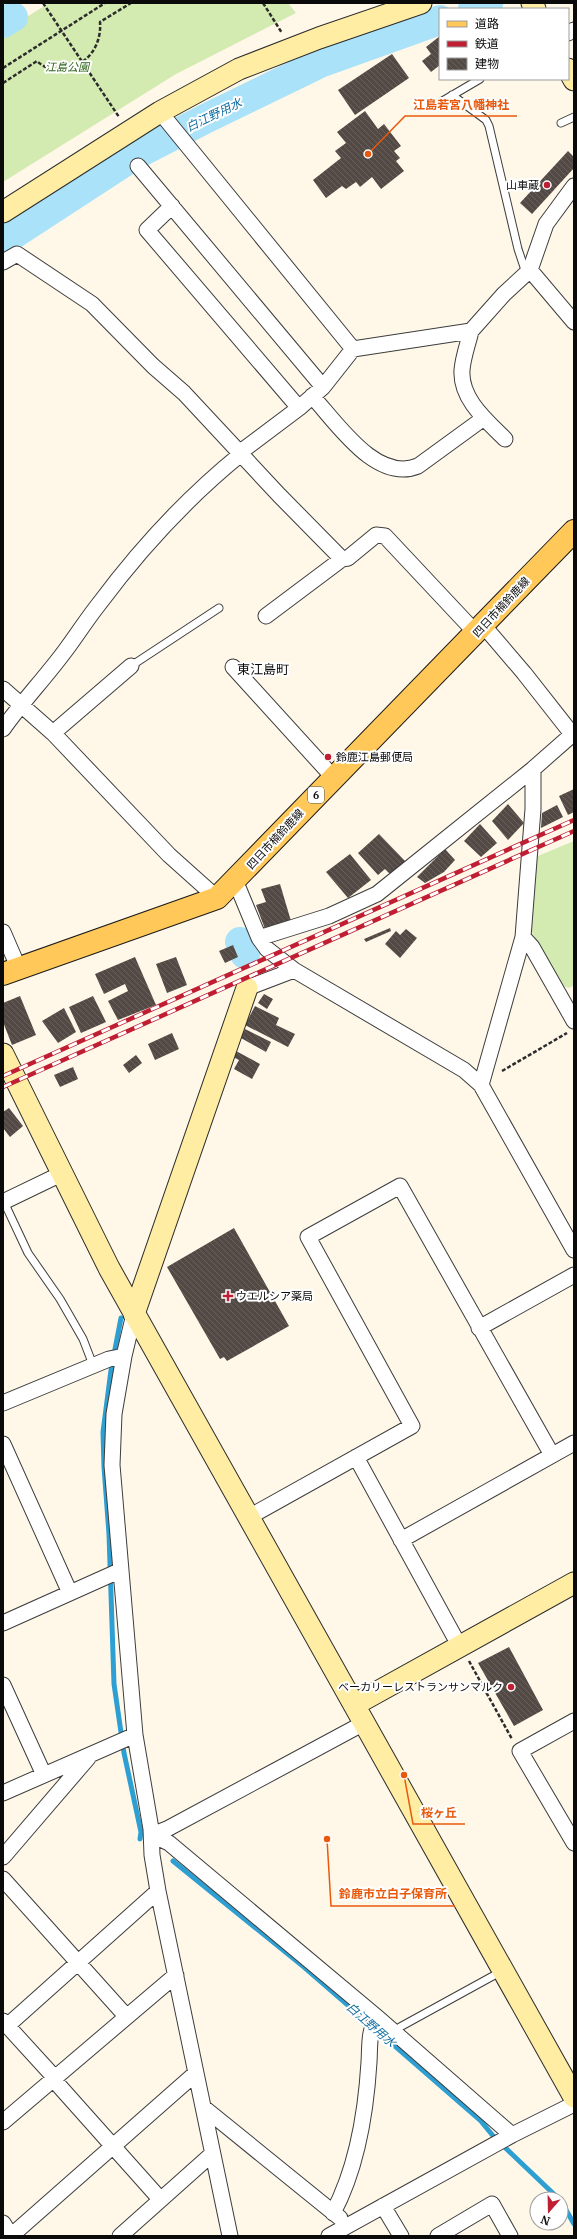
<svg xmlns="http://www.w3.org/2000/svg" width="577" height="2239" font-family="Merriweather,'Noto Sans JP',serif">
  <style>
    .grass { fill: #d3eab1 }
    .lines { fill: none; stroke-linecap: round; stroke-linejoin: round }
    .stream { stroke: #2e9fd3; stroke-width: 5 }
    .river { stroke: #aae2f9; stroke-width: 30 }
    .building { fill: url(#building-back-hatch) }
    .lane-casing { stroke: #3d3d3d; stroke-width: 9 }
    .street-casing { stroke: #3d3d3d; stroke-width: 17 }
    .secondary-casing { stroke: #2c2c2c; stroke-width: 23 }
    .primary-casing { stroke: #1b1b1b; stroke-width: 24 }
    .path { stroke: #2c2c2c; stroke-width: 2.5; stroke-dasharray: 4 2; stroke-linecap: butt }
    .lane { stroke: #fff; stroke-width: 7 }
    .street { stroke: #fff; stroke-width: 15 }
    .secondary { stroke: #ffeda3; stroke-width: 21 }
    .primary { stroke: #ffc858; stroke-width: 22 }
    .rail-casing { stroke: #bf1e33; stroke-width: 4.5 }
    .rail { stroke: #fff; stroke-width: 3; stroke-dasharray: 9; stroke-linecap: butt }
    .poi-dot { fill: #bf1e33; stroke: #fff; stroke-width: 1.5 }
    .labels { text-anchor: middle; stroke-width: 4; stroke-linejoin: round; paint-order: stroke }
    .shield { fill: #fff; stroke: #545454; stroke-width: 1 }
    .shield-label { font-size: 10px; font-weight: bold; fill: #0a0a0a }
    .park-label { font-size: 11px; font-style: italic; fill: #2f6419; stroke: #fff }
    .poi-label { font-size: 11px; fill: #0a0a0a; stroke: #fff; text-anchor: end }
    .street-label { font-size: 11px; fill: #0a0a0a; stroke: #fff }
    .water-label { font-size: 12px; font-style: italic; fill: #106da0; stroke: #fff }
    .quarter-label { font-size: 13px; fill: #0a0a0a; stroke: #fff }
    .leader { fill: none; stroke: #e8590c; stroke-width: 1.5 }
    .callout-dot { fill: #e8590c; stroke: #fff; stroke-width: 1.5 }
    .callout-label { font-size: 12px; text-anchor: middle; font-weight: bold; fill: #e8590c; stroke: #fff; stroke-width: 4; stroke-linejoin: round; paint-order: stroke }
  </style>
  <defs>
    <pattern id="building-back-hatch" width="6" height="6" patternUnits="userSpaceOnUse"><rect width="6" height="6" fill="#534a46"/><path d="M-1 5l2 2M0 0l6 6M5-1l2 2" fill="none" stroke="#67605c"/></pattern>
  </defs>
  <rect width="100%" height="100%" fill="#fff8e8"/>
  <path class="grass" d="M 49,3 L 288,3 L 296,13 L 176,74 L 3,182 L 3,32 Z
    M 574,841 L 574,985 L 569,988 L 561,985 L 528,925 L 533,858 Z"/>
  <g class="lines">
    <path class="stream" d="M 121,1318 L 111,1370 L 103,1432 L 104,1467 L 109,1534 L 114,1684 L 124,1753 L 141,1832 L 140,1839
      M 173,1861 L 304,1967 L 480,2120 L 494,2137 L 559,2199
      M 561,2201 L 574,2224"/>
    <path class="river" d="M 473,9 L 488,4
      M 3,23 L 13,17
      M 3,241 L 135,155 L 207,118 L 320,63 L 440,20
      M 240,942 L 246,948 L 245,954"/>
  </g>
  <path class="building" d="M 440,36 L 440,65 L 431,72 L 422,61 L 431,54 L 426,47 Z
    M 392,54 L 409,78 L 355,115 L 338,90 Z
    M 365,111 L 378,129 L 384,124 L 401,146 L 394,151 L 400,158 L 396,161 L 404,171 L 381,189 L 372,177 L 360,187 L 356,182 L 346,189 L 342,186 L 326,198 L 313,180 L 341,158 L 335,151 L 346,143 L 337,132 Z
    M 568,151 L 574,157 L 574,168 L 532,214 L 520,203 Z
    M 574,789 L 574,812 L 568,815 L 559,796 Z
    M 508,804 L 524,823 L 508,840 L 492,821 Z
    M 557,805 L 563,817 L 541,828 L 542,813 Z
    M 480,824 L 497,843 L 481,857 L 464,841 Z
    M 379,834 L 406,862 L 392,876 L 385,869 L 378,875 L 358,853 Z
    M 445,849 L 455,860 L 444,872 L 425,883 L 417,877 Z
    M 350,854 L 371,880 L 348,898 L 326,872 Z
    M 280,884 L 291,921 L 265,929 L 256,905 L 266,902 L 261,889 Z
    M 390,928 L 391,931 L 366,942 L 364,939 Z
    M 406,929 L 417,938 L 400,958 L 385,944 L 396,931 L 400,935 Z
    M 233,945 L 238,957 L 225,963 L 219,951 Z
    M 135,957 L 156,1005 L 118,1020 L 108,1001 L 128,991 L 125,984 L 104,994 L 95,974 Z
    M 176,957 L 187,985 L 167,993 L 156,964 Z
    M 264,994 L 273,999 L 267,1009 L 258,1003 Z
    M 20,996 L 36,1035 L 12,1045 L 3,1022 L 3,1003 Z
    M 93,996 L 106,1022 L 81,1033 L 69,1007 Z
    M 255,1006 L 279,1018 L 276,1025 L 295,1034 L 288,1047 L 245,1025 Z
    M 64,1008 L 76,1032 L 58,1043 L 42,1021 Z
    M 245,1029 L 271,1042 L 266,1052 L 241,1038 Z
    M 172,1033 L 179,1049 L 155,1060 L 148,1044 Z
    M 236,1051 L 260,1064 L 252,1079 L 234,1069 L 239,1060 L 233,1057 Z
    M 136,1055 L 142,1063 L 129,1073 L 123,1065 Z
    M 73,1067 L 78,1079 L 60,1087 L 54,1075 Z
    M 9,1108 L 23,1126 L 10,1137 L 3,1128 L 3,1112 Z
    M 234,1228 L 289,1326 L 227,1361 L 224,1357 L 220,1359 L 167,1267 Z
    M 509,1647 L 543,1710 L 514,1726 L 478,1663 Z"/>
  <g class="lines">
    <defs>
      <path id="lane" d="M 452,95 L 486,120 L 489,126 L 518,249 L 526,273
        M 434,106 L 480,79
        M 561,123 L 574,117
        M 131,666 L 219,608
        M 4,1202 L 28,1253 L 60,1299 L 83,1339 L 93,1365
        M 396,2033 L 400,2027 L 502,1971"/>
      <path id="street" d="M 568,33 L 574,30
        M 160,112 L 353,349
        M 138,166 L 323,387
        M 172,206 L 147,230 L 299,408
        M 3,262 L 17,254 L 92,304 L 153,366 L 184,393 L 279,495 L 342,559 L 348,558 L 376,535 L 385,536 L 476,633
        M 530,270 L 574,322
        M 471,331 C 468,344 463,357 462,370 C 460,399 487,421 505,439
        M 312,396 C 337,423 376,483 418,466 L 484,418
        M 239,453 L 299,408 L 323,387 L 353,349 L 471,331 L 504,294 L 530,270 L 546,224 L 574,186
        M 266,616 L 342,559
        M 483,625 L 524,673 L 572,734
        M 233,667 L 333,777
        M 3,689 L 53,733 L 169,855 L 217,898
        M 3,729 C 22,702 45,678 65,651 C 77,635 87,619 99,604 C 140,549 188,497 241,454
        M 53,733 L 131,666
        M 235,880 L 259,938 L 267,949 L 294,970 L 464,1070 L 481,1085 L 574,1250
        M 3,932 L 19,969
        M 523,937 L 533,809 L 533,769
        M 259,938 L 329,916 L 377,894 L 533,769 L 574,733
        M 247,988 L 294,970
        M 481,1085 L 523,937 L 532,947 L 574,1021
        M 3,1202 L 61,1174
        M 134,1314 L 124,1356 L 114,1414 L 112,1465 L 135,1735 L 151,1829 L 152,1855 L 158,1891 L 230,2236
        M 479,1328 L 574,1275
        M 3,1403 L 109,1359 L 124,1356
        M 3,1444 L 70,1593
        M 356,1457 L 460,1647
        M 249,1517 L 412,1426 L 308,1237 L 400,1186 L 552,1455
        M 401,1540 L 574,1443
        M 3,1623 L 119,1571
        M 3,1685 L 44,1775
        M 574,1721 L 520,1751 L 574,1843
        M 3,1793 L 135,1735
        M 152,1835 L 169,1843 L 378,2018 L 512,2135 L 574,2104
        M 152,1835 L 167,1829 L 364,1723
        M 3,1857 L 88,1758
        M 3,1879 L 126,2016
        M 3,2021 L 55,2078
        M 7,2026 L 158,1891
        M 53,2079 L 160,2199
        M 203,2107 L 340,2218
        M 3,2122 L 176,1975
        M 383,2206 L 401,2236
        M 333,2213 C 357,2168 366,2112 369,2062 C 370,2049 368,2028 378,2018
        M 3,2223 L 11,2236
        M 11,2236 L 196,2073
        M 120,2236 L 212,2154
        M 329,2236 L 512,2135
        M 438,2236 L 492,2204 L 510,2236"/>
      <path id="secondary" d="M 532,3 L 535,9
        M 568,69 L 574,80
        M 3,212 L 160,112 L 239,69 L 319,38 L 421,3
        M 3,1054 L 109,1268 L 574,2097
        M 134,1314 L 247,988
        M 354,1705 L 574,1583"/>
      <path id="primary" d="M 3,974 L 217,898 L 574,531"/>
    </defs>
    <use href="#lane" class="lane-casing"/>
    <use href="#street" class="street-casing"/>
    <use href="#secondary" class="secondary-casing"/>
    <use href="#primary" class="primary-casing"/>
    <path class="path" d="M 43,3 L 119,117
      M 263,3 L 282,33
      M 3,68 L 105,3
      M 3,83 L 37,61 C 43,67 50,69 57,69 C 84,70 102,48 100,22 L 131,3
      M 502,1071 L 567,1033
      M 469,1661 L 512,1739"/>
    <use href="#lane" class="lane"/>
    <use href="#street" class="street"/>
    <use href="#secondary" class="secondary"/>
    <use href="#primary" class="primary"/>
    <defs>
      <path id="rail" d="M 3,1076 L 574,820
        M 3,1087 L 574,831"/>
    </defs>
    <use href="#rail" class="rail-casing"/>
    <use href="#rail" class="rail"/>
  </g>
  <g class="poi-dot">
    <circle cx="547" cy="185" r="4"/>
    <circle cx="328" cy="757" r="4"/>
    <path d="M226 1290h4v4h4v4h-4v4h-4v-4h-4v-4h4z"/>
    <circle cx="511" cy="1687" r="4"/>
  </g>
  <g class="labels">
    <rect class="shield" x="308" y="787" width="16" height="16" rx="3"/>
    <g class="shield-label">
      <text x="316" y="799">6</text>
    </g>
    <g class="park-label">
      <text x="67" y="71">江島公園</text>
    </g>
    <g class="poi-label">
      <text x="539" y="189">山車蔵</text>
      <text x="336" y="761" text-anchor="start">鈴鹿江島郵便局</text>
      <text x="236" y="1300" text-anchor="start">ウエルシア薬局</text>
      <text x="503" y="1691">ベーカリーレストランサンマルク</text>
    </g>
    <g class="street-label">
      <text transform="translate(501 607) rotate(-47)" y="4">四日市楠鈴鹿線</text>
      <text transform="translate(275 839) rotate(-47)" y="4">四日市楠鈴鹿線</text>
    </g>
    <g class="water-label">
      <text transform="translate(214 115) rotate(-26)" y="4">白江野用水</text>
      <text transform="translate(371 2025) rotate(41)" y="4">白江野用水</text>
    </g>
    <g class="quarter-label">
      <text x="263" y="674">東江島町</text>
    </g>
  </g>
  <path class="leader" d="M368 154L405 116H517M404 1775L413 1824H465M327 1839L331 1906H455"/>
  <g class="callout-dot">
    <circle cx="368" cy="154" r="4"/>
    <circle cx="404" cy="1775" r="4"/>
    <circle cx="327" cy="1839" r="4"/>
  </g>
  <g class="callout-label">
    <text x="461" y="109">江島若宮八幡神社</text>
    <text x="439" y="1817">桜ヶ丘</text>
    <text x="393" y="1898">鈴鹿市立白子保育所</text>
  </g>
  <rect width="577" height="2239" fill="none" stroke="#0a0a0a" stroke-width="8"/>
  <rect x="439" y="8" width="130" height="72" fill="#ffffff" stroke="#9d9d9d"/>
  <rect x="447" y="21" width="20" height="6" fill="#ffc858" stroke="#9d9d9d"/>
  <text x="475" y="28" font-size="12" fill="#0a0a0a">道路</text>
  <rect x="447" y="41" width="20" height="6" fill="#bf1e33" stroke="#9d9d9d"/>
  <text x="475" y="48" font-size="12" fill="#0a0a0a">鉄道</text>
  <rect x="447" y="58" width="20" height="12" fill="url(#building-back-hatch)" stroke="#9d9d9d"/>
  <text x="475" y="68" font-size="12" fill="#0a0a0a">建物</text>
  <g transform="translate(549 2211) rotate(200)"><circle r="19" fill="#ffffff" stroke="#9d9d9d"/>
  <path d="M0-3L7 15L0 10L-7 15Z" fill="#bf1e33"/>
  <text y="-6" font-size="11" font-weight="bold" text-anchor="middle" fill="#0a0a0a">N</text>
  </g>
</svg>
